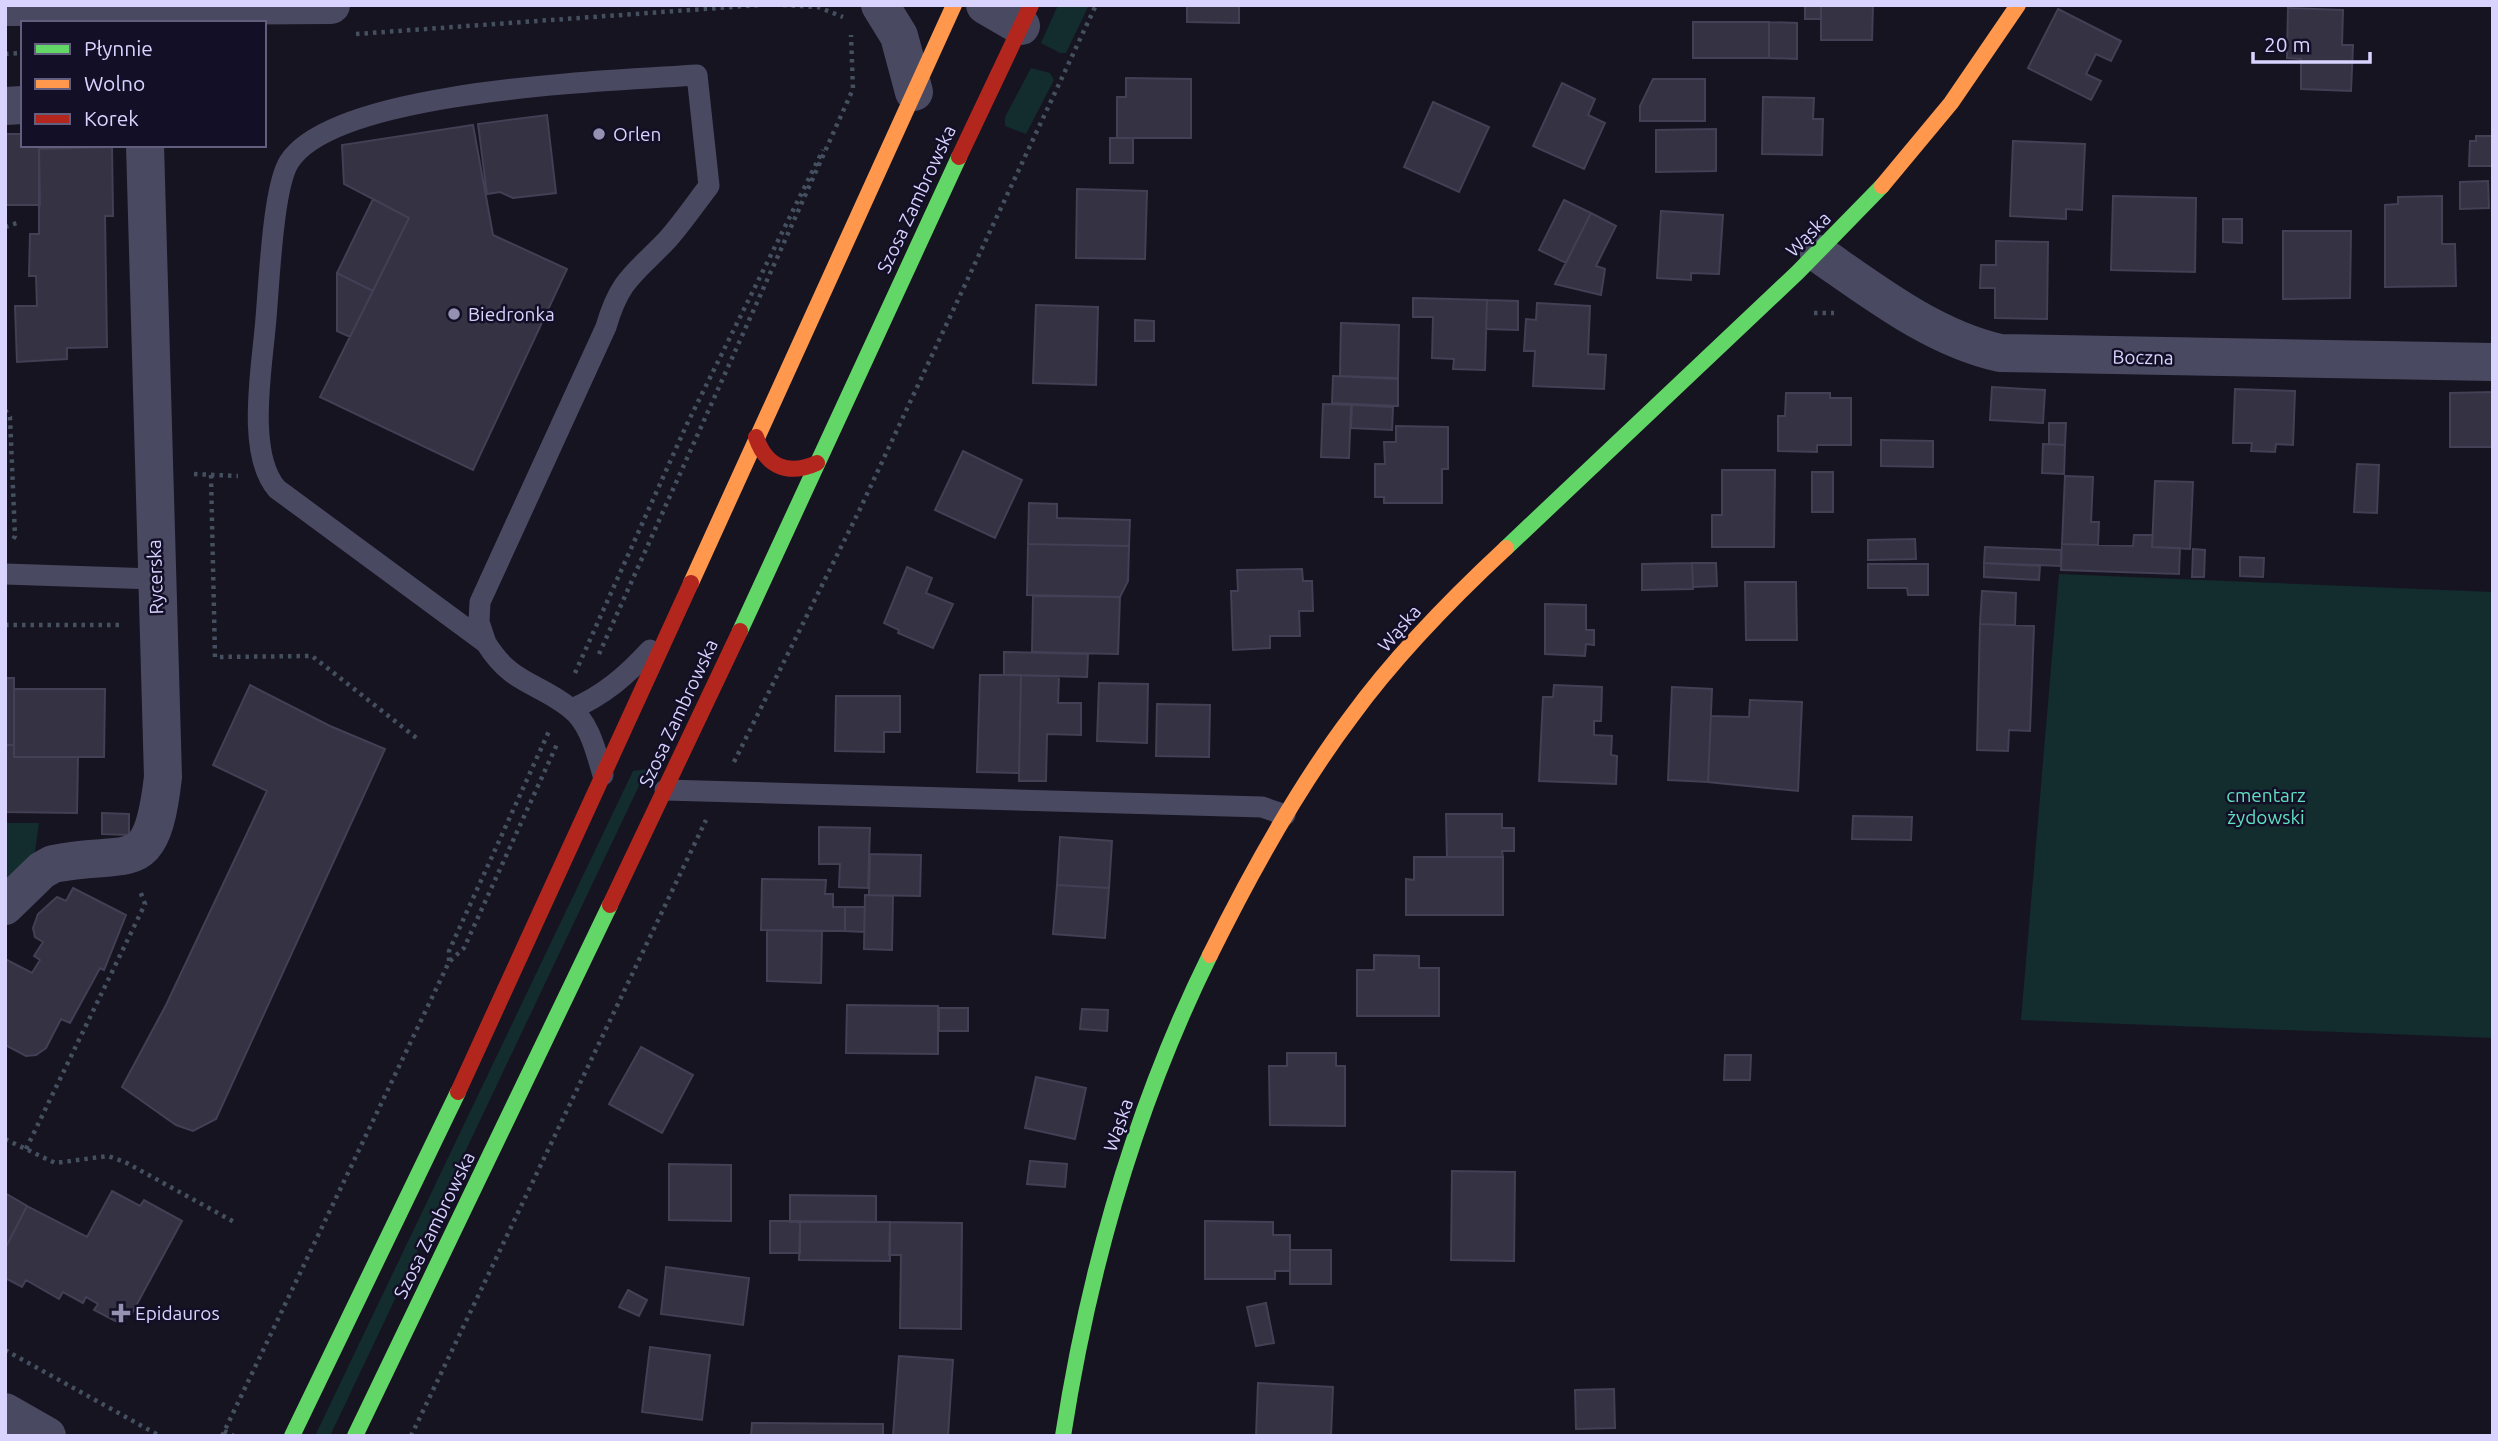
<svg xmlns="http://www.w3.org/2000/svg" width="2498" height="1441" font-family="Ubuntu,sans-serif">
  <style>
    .green { fill: #132c2d }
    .building { fill: #343243; stroke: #433f54; stroke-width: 2 }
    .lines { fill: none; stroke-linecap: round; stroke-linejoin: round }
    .path { stroke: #44505f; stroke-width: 4.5; stroke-dasharray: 3.5 5; stroke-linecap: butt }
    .lane { stroke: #4a4962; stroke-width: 21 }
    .street { stroke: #4a4962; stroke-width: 38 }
    .fast { stroke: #63d668; stroke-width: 16 }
    .slow { stroke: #ff974d; stroke-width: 16 }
    .jam { stroke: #b3261e; stroke-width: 16 }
    .poi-dot { fill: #9591b1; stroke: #130f26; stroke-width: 2.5 }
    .labels { text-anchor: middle; stroke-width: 5; stroke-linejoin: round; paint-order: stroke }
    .poi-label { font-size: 19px; fill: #d9d4ff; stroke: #130f26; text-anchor: start }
    .street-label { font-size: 19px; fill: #d9d4ff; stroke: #130f26 }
    .park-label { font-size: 19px; fill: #5fe0c0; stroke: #130f26 }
  </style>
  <rect width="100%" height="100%" fill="#161421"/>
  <path class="green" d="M 1058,5 L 1089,5 L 1066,53 L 1060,53 L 1041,43 Z
    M 1031,68 L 1050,73 L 1054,80 L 1026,134 L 1005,126 L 1005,117 Z
    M 2059,574 L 2493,592 L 2493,1038 L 2021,1020 Z
    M 647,769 L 330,1436 L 315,1436 L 633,771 Z
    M 5,823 L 39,823 L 35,851 L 5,883 Z"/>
  <path class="building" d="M 1187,5 L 1239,5 L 1239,23 L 1187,22 Z
    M 1805,5 L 1821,5 L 1821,19 L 1805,19 Z
    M 1821,5 L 1873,5 L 1872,40 L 1821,40 Z
    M 2288,8 L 2343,10 L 2342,45 L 2353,45 L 2351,91 L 2301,89 L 2301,59 L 2287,58 Z
    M 2058,9 L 2121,41 L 2111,61 L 2096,54 L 2086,74 L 2101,81 L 2091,100 L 2028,68 Z
    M 1693,22 L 1769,22 L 1769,58 L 1693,58 Z
    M 1769,22 L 1797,23 L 1797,59 L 1769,58 Z
    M 1126,78 L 1191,79 L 1191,138 L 1117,138 L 1117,97 L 1126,97 Z
    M 1653,79 L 1705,79 L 1705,121 L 1640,121 L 1640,106 Z
    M 1562,83 L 1595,99 L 1588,115 L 1605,123 L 1584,169 L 1533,146 Z
    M 1763,97 L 1814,98 L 1813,119 L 1823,119 L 1822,155 L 1762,154 Z
    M 1433,102 L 1489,127 L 1459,192 L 1404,167 Z
    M 547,115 L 556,193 L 513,198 L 500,192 L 487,194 L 478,124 Z
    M 473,125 L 493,235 L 567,269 L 473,470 L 320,397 L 409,218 L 344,184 L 342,145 Z
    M 1716,129 L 1716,171 L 1656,172 L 1656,130 Z
    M 5,134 L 23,134 L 23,145 L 39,145 L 40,205 L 5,205 Z
    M 2476,136 L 2493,136 L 2493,166 L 2469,166 L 2470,141 L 2476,141 Z
    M 1110,138 L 1133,138 L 1133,163 L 1110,163 Z
    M 2013,141 L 2085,144 L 2082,210 L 2066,209 L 2066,219 L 2010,216 Z
    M 112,147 L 113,216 L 105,216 L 107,347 L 67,348 L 67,359 L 17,362 L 15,306 L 37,306 L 36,276 L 29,276 L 30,234 L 39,234 L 39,149 Z
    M 2488,181 L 2489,208 L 2460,209 L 2460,182 Z
    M 1077,189 L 1147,191 L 1145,259 L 1076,258 Z
    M 2113,196 L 2196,198 L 2195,272 L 2111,270 Z
    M 2442,196 L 2442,244 L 2455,244 L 2456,286 L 2385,287 L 2385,205 L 2398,204 L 2398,197 Z
    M 373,199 L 409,218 L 373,291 L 337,273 Z
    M 1564,200 L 1591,213 L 1566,263 L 1539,250 Z
    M 1661,211 L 1723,215 L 1719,274 L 1691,273 L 1691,280 L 1657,278 Z
    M 1591,213 L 1616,226 L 1596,266 L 1605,269 L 1601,295 L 1555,284 Z
    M 2223,219 L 2242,219 L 2242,243 L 2223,242 Z
    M 2283,231 L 2351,231 L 2350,298 L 2283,299 Z
    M 1996,241 L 2048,242 L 2047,319 L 1995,318 L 1995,288 L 1980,288 L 1981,265 L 1996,265 Z
    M 337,273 L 373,291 L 350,337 L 337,331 Z
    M 1413,298 L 1487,300 L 1485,370 L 1453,369 L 1454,359 L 1432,358 L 1433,317 L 1413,317 Z
    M 1487,300 L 1518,301 L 1518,330 L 1486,329 Z
    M 1537,303 L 1590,306 L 1588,354 L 1606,355 L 1604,389 L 1533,386 L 1535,351 L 1524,351 L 1526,319 L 1536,320 Z
    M 1036,305 L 1098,307 L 1096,385 L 1033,383 Z
    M 1135,320 L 1154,321 L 1154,341 L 1135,341 Z
    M 1341,323 L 1399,325 L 1398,378 L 1340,376 Z
    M 1333,376 L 1398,379 L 1398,406 L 1332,403 Z
    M 1992,387 L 2045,390 L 2043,423 L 1990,420 Z
    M 2235,389 L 2295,391 L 2293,445 L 2276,444 L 2275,452 L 2251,451 L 2252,443 L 2233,443 Z
    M 2493,392 L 2493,447 L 2450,447 L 2450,393 Z
    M 1786,393 L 1830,393 L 1830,398 L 1851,398 L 1851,445 L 1817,445 L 1817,452 L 1778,451 L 1778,416 L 1785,416 Z
    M 1323,404 L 1351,405 L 1349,458 L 1321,457 Z
    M 1352,405 L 1393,407 L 1392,430 L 1351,428 Z
    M 2049,423 L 2066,423 L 2065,445 L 2049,444 Z
    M 1396,426 L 1448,427 L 1448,469 L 1442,469 L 1442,503 L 1384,503 L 1384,497 L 1375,497 L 1375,464 L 1385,464 L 1384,442 L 1396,442 Z
    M 1881,440 L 1933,441 L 1933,467 L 1881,466 Z
    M 2043,444 L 2065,445 L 2064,474 L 2042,473 Z
    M 963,451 L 1022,480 L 995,538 L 935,510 Z
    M 2357,464 L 2379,465 L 2377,513 L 2354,512 Z
    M 1722,470 L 1775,470 L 1774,547 L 1712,547 L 1712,515 L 1722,515 Z
    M 1812,472 L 1833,472 L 1833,512 L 1812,512 Z
    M 2065,476 L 2093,477 L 2091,522 L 2099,522 L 2098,545 L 2062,544 Z
    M 2155,481 L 2193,482 L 2190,549 L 2152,547 Z
    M 1029,503 L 1057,504 L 1057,518 L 1130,520 L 1129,546 L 1028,544 Z
    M 2134,535 L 2153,535 L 2152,547 L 2180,548 L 2179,574 L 2061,570 L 2062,544 L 2133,546 Z
    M 1915,539 L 1916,559 L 1868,560 L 1868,540 Z
    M 1028,544 L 1129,546 L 1128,581 L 1120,597 L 1027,595 Z
    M 1985,547 L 2061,550 L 2061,566 L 1984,563 Z
    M 2193,549 L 2205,550 L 2204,577 L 2192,577 Z
    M 2240,557 L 2264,558 L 2263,577 L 2240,576 Z
    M 1692,563 L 1716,563 L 1717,586 L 1693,587 Z
    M 1692,563 L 1693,589 L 1642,590 L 1642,564 Z
    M 1984,563 L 2040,566 L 2039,580 L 1984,577 Z
    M 1868,564 L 1928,564 L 1928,595 L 1908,595 L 1907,588 L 1868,588 Z
    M 907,567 L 932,578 L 926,593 L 953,604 L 933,648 L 898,633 L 899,630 L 884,623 Z
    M 1302,569 L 1303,581 L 1312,581 L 1313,611 L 1299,611 L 1300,636 L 1270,636 L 1270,648 L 1233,650 L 1231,591 L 1238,591 L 1237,570 Z
    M 1745,582 L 1796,582 L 1797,640 L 1746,640 Z
    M 1982,591 L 2016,593 L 2015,625 L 1980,624 Z
    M 1033,596 L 1120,597 L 1118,654 L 1032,652 Z
    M 1545,604 L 1586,605 L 1586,630 L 1594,630 L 1594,645 L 1586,644 L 1585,656 L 1545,654 Z
    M 1980,624 L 2034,626 L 2030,731 L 2009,730 L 2008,751 L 1977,750 Z
    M 1004,652 L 1088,654 L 1087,677 L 1004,675 Z
    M 980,675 L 1021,675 L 1019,773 L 977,772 Z
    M 1021,675 L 1059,676 L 1058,703 L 1081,703 L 1081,735 L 1047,734 L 1046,781 L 1019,781 Z
    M 5,678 L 14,678 L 14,745 L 5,745 Z
    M 1099,683 L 1148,684 L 1147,743 L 1097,741 Z
    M 250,685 L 330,726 L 385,749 L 216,1119 L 193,1131 L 176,1125 L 122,1087 L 166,1005 L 267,791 L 213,765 Z
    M 1554,685 L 1602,687 L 1601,721 L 1594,721 L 1594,735 L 1612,736 L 1611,755 L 1617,756 L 1616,784 L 1539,781 L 1543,697 L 1553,697 Z
    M 1672,687 L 1712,689 L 1708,782 L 1668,780 Z
    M 14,689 L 105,689 L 104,757 L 14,757 Z
    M 836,696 L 900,696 L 900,732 L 884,732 L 884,752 L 835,751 Z
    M 1750,700 L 1802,702 L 1798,791 L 1708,782 L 1711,716 L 1749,717 Z
    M 1157,704 L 1210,705 L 1209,757 L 1156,756 Z
    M 5,745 L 14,745 L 14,757 L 78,757 L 77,813 L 5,812 Z
    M 102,813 L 129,814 L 129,835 L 102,834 Z
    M 1446,814 L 1502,814 L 1502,828 L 1514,828 L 1514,851 L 1502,851 L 1503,857 L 1447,857 Z
    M 1853,816 L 1912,817 L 1911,840 L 1852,839 Z
    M 819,827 L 870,828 L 868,888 L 839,887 L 840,864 L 819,864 Z
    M 1060,837 L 1112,841 L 1109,888 L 1057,885 Z
    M 870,854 L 921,855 L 920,896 L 869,895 Z
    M 1414,857 L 1503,857 L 1503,915 L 1406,915 L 1406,879 L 1414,880 Z
    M 762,879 L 826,880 L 825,894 L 833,894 L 833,907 L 845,907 L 845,931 L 761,930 Z
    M 1057,885 L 1109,888 L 1105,938 L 1053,934 Z
    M 73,888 L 126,915 L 104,970 L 100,968 L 70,1023 L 61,1019 L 46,1048 L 36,1055 L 26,1056 L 5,1045 L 5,959 L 32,973 L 40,960 L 34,956 L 43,942 L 35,937 L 33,928 L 38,914 L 57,897 L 66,901 Z
    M 865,895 L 893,896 L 892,950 L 864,949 Z
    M 845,907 L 865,907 L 864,932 L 845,931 Z
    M 767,930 L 822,931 L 821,983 L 767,981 Z
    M 1374,955 L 1419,956 L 1419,968 L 1439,968 L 1439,1016 L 1357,1016 L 1357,970 L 1374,970 Z
    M 847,1005 L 938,1006 L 938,1054 L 846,1053 Z
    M 939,1008 L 968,1008 L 968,1031 L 939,1031 Z
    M 1082,1009 L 1108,1010 L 1107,1031 L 1080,1029 Z
    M 641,1047 L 693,1075 L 662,1133 L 609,1104 Z
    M 1287,1053 L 1336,1053 L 1336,1066 L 1345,1066 L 1345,1126 L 1270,1125 L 1269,1066 L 1287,1066 Z
    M 1725,1055 L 1751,1055 L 1750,1080 L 1724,1080 Z
    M 1036,1077 L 1086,1088 L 1075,1139 L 1025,1128 Z
    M 1030,1161 L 1067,1164 L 1065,1187 L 1027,1184 Z
    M 669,1164 L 731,1165 L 731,1221 L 669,1220 Z
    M 1452,1171 L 1515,1172 L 1514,1261 L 1451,1260 Z
    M 112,1191 L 140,1206 L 144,1200 L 182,1221 L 131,1315 L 117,1322 L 94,1310 L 98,1304 L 86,1297 L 83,1303 L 63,1292 L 59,1299 L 26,1280 L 22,1287 L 5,1278 L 5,1249 L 27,1206 L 87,1237 Z
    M 5,1193 L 27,1206 L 5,1249 Z
    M 790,1195 L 876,1196 L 876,1222 L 790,1222 Z
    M 770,1221 L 800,1221 L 800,1253 L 770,1253 Z
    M 800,1221 L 890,1222 L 890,1261 L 799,1260 Z
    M 1205,1221 L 1273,1222 L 1273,1235 L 1290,1235 L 1290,1271 L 1275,1271 L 1275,1279 L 1205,1279 Z
    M 890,1222 L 962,1223 L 961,1329 L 900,1328 L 901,1255 L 889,1255 Z
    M 1290,1250 L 1331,1250 L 1331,1284 L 1290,1284 Z
    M 666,1267 L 749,1278 L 743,1325 L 661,1314 Z
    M 628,1290 L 647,1300 L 639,1316 L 619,1307 Z
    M 1266,1303 L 1274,1343 L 1256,1346 L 1247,1307 Z
    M 650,1347 L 710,1355 L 702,1420 L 642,1412 Z
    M 899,1356 L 953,1360 L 948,1436 L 893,1436 Z
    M 1258,1383 L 1333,1387 L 1331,1436 L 1256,1436 Z
    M 1614,1389 L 1615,1428 L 1576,1429 L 1575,1390 Z
    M 752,1423 L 883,1424 L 883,1436 L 751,1436 Z"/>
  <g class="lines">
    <path class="path" d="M 783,5 L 818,7 L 843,17
      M 356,34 L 760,5
      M 5,54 L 23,53
      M 5,227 L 17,223
      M 1814,313 L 1834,313
      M 5,410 L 10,417 L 15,536 L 11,543
      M 194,474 L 238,476
      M 211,475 L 215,657 L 312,656 L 419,740
      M 5,625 L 120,625
      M 599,654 L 853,89 L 851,35
      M 575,673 L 687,424 L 823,150
      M 734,762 L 860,509 L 1096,5
      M 449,961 L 449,951 L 550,729
      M 5,1139 L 55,1163 L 108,1156 L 125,1162 L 236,1223
      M 26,1149 L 145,904 L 140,891
      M 5,1350 L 160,1436
      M 224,1431 L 234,1436
      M 222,1436 L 449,962 L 464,948 L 558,742
      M 411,1436 L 706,820"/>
    <path class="lane" d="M 5,574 L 155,579
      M 486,643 L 479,622 L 480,602 L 606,327 C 620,278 636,273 668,239 C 683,222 695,204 709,186 L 697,75 C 613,81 335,89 289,162 C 272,189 269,292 265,329 C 261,373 247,455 277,489 L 486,643 C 512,685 536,681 570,708 C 590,723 596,752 603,775
      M 572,709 C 604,695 626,676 650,650
      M 665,790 L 1262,807 L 1285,815"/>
    <path class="street" d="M 880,5 L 899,36 L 914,92
      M 985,5 L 1021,26
      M 5,7 L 331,5
      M 5,106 L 23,105
      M 1819,254 C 1874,292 1933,338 2000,353 L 2493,362
      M 5,906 L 42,870 L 53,864 C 131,848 151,880 163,777 L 145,145
      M 5,1412 L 47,1436"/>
    <path class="fast" d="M 1506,548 L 1798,272 L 1882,186
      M 740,631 L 959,157
      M 292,1436 L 458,1092
      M 355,1436 L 610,905
      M 1063,1436 C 1089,1268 1135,1107 1210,955"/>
    <path class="slow" d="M 1882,186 L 1951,103 L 2018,5
      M 691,583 L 954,5
      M 1210,955 C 1251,872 1296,790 1351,717 C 1396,655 1450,600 1506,548"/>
    <path class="jam" d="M 959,157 L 1031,5
      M 756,437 C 766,467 788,476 817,463
      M 610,905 L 740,631
      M 458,1092 L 691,583"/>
  </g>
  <g class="poi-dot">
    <circle cx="599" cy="134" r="7"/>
    <circle cx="454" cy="314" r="7"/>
    <path d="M117.5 1302.5h7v7h7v7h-7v7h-7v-7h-7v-7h7z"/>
  </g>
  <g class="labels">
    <g class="poi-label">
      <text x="613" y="141">Orlen</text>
      <text x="468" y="321">Biedronka</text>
      <text x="135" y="1320">Epidauros</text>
    </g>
    <g class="street-label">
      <text transform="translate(916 199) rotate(-65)" y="7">Szosa Zambrowska</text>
      <text transform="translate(1808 234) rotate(-45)" y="7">Wąska</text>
      <text transform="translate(2143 357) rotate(1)" y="7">Boczna</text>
      <text transform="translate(155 577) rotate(-92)" y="7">Rycerska</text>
      <text transform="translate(1399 628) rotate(-49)" y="7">Wąska</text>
      <text transform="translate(678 713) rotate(-65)" y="7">Szosa Zambrowska</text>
      <text transform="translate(1118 1125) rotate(-71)" y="7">Wąska</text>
      <text transform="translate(434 1225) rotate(-64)" y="7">Szosa Zambrowska</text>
    </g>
    <g class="park-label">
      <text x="2266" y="802">cmentarz<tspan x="2266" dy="22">żydowski</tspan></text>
    </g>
  </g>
  <rect width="2498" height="1441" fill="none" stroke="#d9d4ff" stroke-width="14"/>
  <rect x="21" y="21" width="245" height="126" fill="#130f26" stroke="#625e7d" stroke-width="2"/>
  <rect x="35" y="44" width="35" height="10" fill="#63d668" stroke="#625e7d" stroke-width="2"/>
  <text x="84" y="56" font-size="21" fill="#d9d4ff">Płynnie</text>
  <rect x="35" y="79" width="35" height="10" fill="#ff974d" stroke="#625e7d" stroke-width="2"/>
  <text x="84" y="91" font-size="21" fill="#d9d4ff">Wolno</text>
  <rect x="35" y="114" width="35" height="10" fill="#b3261e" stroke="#625e7d" stroke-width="2"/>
  <text x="84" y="126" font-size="21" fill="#d9d4ff">Korek</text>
  <path d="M2253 52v10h117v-10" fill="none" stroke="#d9d4ff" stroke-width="3.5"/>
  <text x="2264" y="52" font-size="21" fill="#d9d4ff" stroke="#130f26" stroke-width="5" paint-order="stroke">20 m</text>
</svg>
